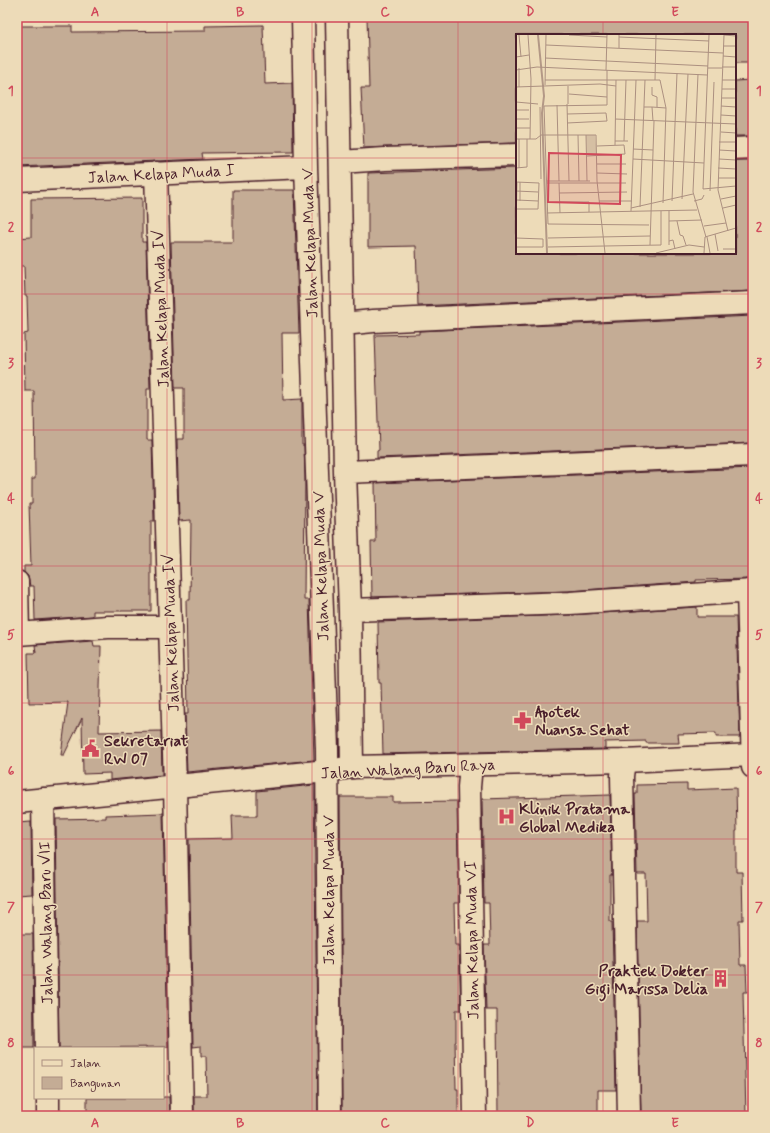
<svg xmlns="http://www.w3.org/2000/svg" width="770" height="1133" font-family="Mynerve,sans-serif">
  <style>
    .building { fill: #c4ac95; stroke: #4a1f2b }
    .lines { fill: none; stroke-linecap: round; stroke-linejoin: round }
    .street-casing { stroke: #4a1f2b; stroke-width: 25 }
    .secondary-casing { stroke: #4a1f2b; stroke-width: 25 }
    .street { stroke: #eddbb8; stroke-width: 22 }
    .secondary { stroke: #eddbb8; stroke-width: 22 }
    .grid { fill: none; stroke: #d1495b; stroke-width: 1; stroke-opacity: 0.55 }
    .labels { text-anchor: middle; stroke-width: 3; stroke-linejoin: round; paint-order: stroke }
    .street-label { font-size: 16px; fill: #4a1f2b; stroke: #eddbb8 }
    .poi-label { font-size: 16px; font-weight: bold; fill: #4a1f2b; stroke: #eddbb8; text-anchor: start }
    .inset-river { fill: none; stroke: #b39886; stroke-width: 2 }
    .inset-road { fill: none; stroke: #ac9080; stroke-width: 1 }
    .view { fill: #d1495b; fill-opacity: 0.15; stroke: #d1495b; stroke-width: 2 }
    .inset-edge { fill: none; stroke: #4a1f2b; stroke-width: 2 }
    .neatline { fill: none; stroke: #d1495b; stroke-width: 1.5 }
    .grid-label { font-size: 13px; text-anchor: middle; font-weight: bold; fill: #d1495b }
  </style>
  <rect width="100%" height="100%" fill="#eddbb8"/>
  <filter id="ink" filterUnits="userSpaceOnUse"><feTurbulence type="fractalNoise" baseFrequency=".025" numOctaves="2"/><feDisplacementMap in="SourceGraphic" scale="8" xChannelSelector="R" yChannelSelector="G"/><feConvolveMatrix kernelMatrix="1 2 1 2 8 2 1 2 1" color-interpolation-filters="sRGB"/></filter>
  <g filter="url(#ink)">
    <path class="building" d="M 367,17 L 753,17 L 753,63 L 735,63 L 735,35 L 517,35 L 517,143 L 364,148 L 361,88 L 369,88 Z
      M 263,25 L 265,84 L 292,83 L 293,152 L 202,153 L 203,159 L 17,167 L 17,26 L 72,26 L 72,32 L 205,31 L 205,26 Z
      M 751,80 L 753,136 L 735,136 L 735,81 Z
      M 735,161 L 753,161 L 753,291 L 418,306 L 416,246 L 368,247 L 368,173 L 517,168 L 517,253 L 735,253 Z
      M 233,190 L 294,190 L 299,333 L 282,333 L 283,400 L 302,399 L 302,445 L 304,445 L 305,477 L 304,600 L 309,600 L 314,760 L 187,772 L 185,714 L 188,714 L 186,600 L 190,600 L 191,520 L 179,521 L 177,439 L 184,439 L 184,388 L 175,388 L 171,242 L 233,242 Z
      M 142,198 L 142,242 L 146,242 L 150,389 L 147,389 L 147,440 L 152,440 L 154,521 L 151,521 L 151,611 L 93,611 L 93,616 L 35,620 L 34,586 L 30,586 L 28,576 L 24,572 L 24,566 L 31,566 L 29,504 L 32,504 L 32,479 L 35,479 L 34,391 L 25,391 L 24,334 L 28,333 L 27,296 L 25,296 L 24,266 L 18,266 L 17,238 L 31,237 L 31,199 Z
      M 753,316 L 753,443 L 377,458 L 377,451 L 379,450 L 375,335 L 419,334 L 419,331 Z
      M 753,468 L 753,579 L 696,580 L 696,582 L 569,591 L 372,597 L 371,542 L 376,542 L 375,483 Z
      M 697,607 L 697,617 L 736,617 L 740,737 L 716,737 L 716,733 L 678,734 L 679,743 L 646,743 L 646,741 L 605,742 L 605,749 L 383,754 L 381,683 L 379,683 L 378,622 L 570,615 Z
      M 93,641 L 94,646 L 101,646 L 99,732 L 161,731 L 162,775 L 110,780 L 110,773 L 83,774 L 82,718 L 64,755 L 61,755 L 68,702 L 29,703 L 28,653 L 36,653 L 35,645 Z
      M 687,784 L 687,790 L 736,788 L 737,831 L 736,831 L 736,872 L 742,872 L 743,920 L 739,920 L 740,965 L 746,965 L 747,992 L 743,992 L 746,1116 L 641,1116 L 637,921 L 647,921 L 646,874 L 637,874 L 635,794 L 637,794 L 637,785 Z
      M 314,785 L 318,1116 L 194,1116 L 194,1096 L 207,1096 L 206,1056 L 201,1056 L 201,1046 L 193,1047 L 189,839 L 233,838 L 232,816 L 257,816 L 257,791 Z
      M 610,795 L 612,875 L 610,875 L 610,922 L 612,922 L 616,1090 L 598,1090 L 598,1116 L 498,1116 L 497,1010 L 486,1010 L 484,945 L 490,945 L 489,903 L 484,903 L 482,799 Z
      M 340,797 L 393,797 L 393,802 L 457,801 L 459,903 L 454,903 L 455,945 L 459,945 L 461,1010 L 456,1010 L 456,1042 L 455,1042 L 456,1089 L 458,1089 L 458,1116 L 342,1116 Z
      M 163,813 L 168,1047 L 59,1048 L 56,819 L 106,818 L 106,815 Z
      M 31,822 L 32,894 L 17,895 L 17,823 Z
      M 17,934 L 33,934 L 34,1048 L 17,1048 Z
      M 163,1097 L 169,1097 L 170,1116 L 87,1116 L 87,1098 L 163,1098 Z"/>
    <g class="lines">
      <defs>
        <path id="street" d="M 303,17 L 306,167 L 327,749 L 330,1116
          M 337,17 L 345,472 L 350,610 L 352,767
          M 735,149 L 753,148
          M 340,162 L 385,159 L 517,155
          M 156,173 L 175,786 L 182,1116
          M 17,180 L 306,167
          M 343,324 L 373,321 L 753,303
          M 345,472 L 753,455
          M 17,582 L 18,634 L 17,634
          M 748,591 L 753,767
          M 350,610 L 570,603 L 753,591
          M 18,634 L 108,627 L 169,627
          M 624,761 L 622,776 L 629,1116
          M 471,765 L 469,787 L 475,1116
          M 43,799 L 47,1048
          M 48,1098 L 48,1116"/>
        <path id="secondary" d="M 17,802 L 327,771 L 352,767 L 624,761 L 753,755"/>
      </defs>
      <use href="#street" class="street-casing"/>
      <use href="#secondary" class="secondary-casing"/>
      <use href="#street" class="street"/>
      <use href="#secondary" class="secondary"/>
    </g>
  </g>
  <path class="grid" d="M 167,17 L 167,1116M 312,17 L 312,1116M 458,17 L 458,1116M 603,17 L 603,35M 17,158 L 517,158M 735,158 L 753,158M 603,253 L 603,1116M 17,294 L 753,294M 17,430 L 753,430M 17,566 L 753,566M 17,703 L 753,703M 17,839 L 753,839M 17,975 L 753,975"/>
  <defs>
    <symbol id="pharmacy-bare" viewBox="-9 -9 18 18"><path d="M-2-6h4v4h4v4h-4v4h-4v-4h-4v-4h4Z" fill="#d1495b" stroke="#eddbb8" stroke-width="2.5" paint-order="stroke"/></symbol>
    <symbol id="civic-bare" viewBox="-9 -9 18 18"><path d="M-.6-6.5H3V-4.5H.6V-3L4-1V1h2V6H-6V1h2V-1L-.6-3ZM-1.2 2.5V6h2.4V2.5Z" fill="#d1495b" stroke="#eddbb8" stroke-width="2.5" paint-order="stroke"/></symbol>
    <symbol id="hospital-bare" viewBox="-9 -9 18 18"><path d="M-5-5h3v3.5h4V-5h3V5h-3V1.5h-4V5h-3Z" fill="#d1495b" stroke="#eddbb8" stroke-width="2.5" paint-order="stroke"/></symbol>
    <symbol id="building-bare" viewBox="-9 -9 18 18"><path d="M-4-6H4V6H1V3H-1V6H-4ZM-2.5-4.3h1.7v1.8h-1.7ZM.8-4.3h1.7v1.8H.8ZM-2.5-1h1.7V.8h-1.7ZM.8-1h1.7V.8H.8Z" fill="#d1495b" stroke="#eddbb8" stroke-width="2.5" paint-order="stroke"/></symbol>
  </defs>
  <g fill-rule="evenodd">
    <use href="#pharmacy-bare" x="510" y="708" width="25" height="25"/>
    <use href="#civic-bare" x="78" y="736" width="25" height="25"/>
    <use href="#hospital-bare" x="494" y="804" width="25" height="25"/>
    <use href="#building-bare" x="708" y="966" width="25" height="25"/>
  </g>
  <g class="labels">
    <g class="street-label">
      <text transform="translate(161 173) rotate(-3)" y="6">Jalan Kelapa Muda I</text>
      <text transform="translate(309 243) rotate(-92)" y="6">Jalan Kelapa Muda V</text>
      <text transform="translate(160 309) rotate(-92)" y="6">Jalan Kelapa Muda IV</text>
      <text transform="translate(320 566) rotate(-92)" y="6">Jalan Kelapa Muda V</text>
      <text transform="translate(170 633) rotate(-92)" y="6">Jalan Kelapa Muda IV</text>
      <text transform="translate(408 768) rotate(-3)" y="6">Jalan Walang Baru Raya</text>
      <text transform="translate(328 890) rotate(-90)" y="6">Jalan Kelapa Muda V</text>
      <text transform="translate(45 923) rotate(-91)" y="6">Jalan Walang Baru VII</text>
      <text transform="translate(471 940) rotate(-91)" y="6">Jalan Kelapa Muda VI</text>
    </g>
    <g class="poi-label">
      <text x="535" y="717">Apotek<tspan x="535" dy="18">Nuansa Sehat</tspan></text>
      <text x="104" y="746">Sekretariat<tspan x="104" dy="18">RW 07</tspan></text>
      <text x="519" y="814">Klinik Pratama<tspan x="519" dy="18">Global Medika</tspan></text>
      <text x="708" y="976" text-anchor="end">Praktek Dokter<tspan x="708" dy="18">Gigi Marissa Delia</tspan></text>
    </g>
  </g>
  <g transform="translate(516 34)">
    <rect width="220" height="220" fill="#eddbb8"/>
    <path d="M 70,101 L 79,101 L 81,121 L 71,121 Z" fill="#d5bfa3"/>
    <path class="inset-river" d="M 22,1 L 28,62 L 26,79 L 31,219"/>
    <path class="inset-road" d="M 3,1 L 5,23M 12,1 L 15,45 L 14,105M 53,1 L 91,3M 193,1 L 187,155 L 220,152M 208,1 L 202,156 L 212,197M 208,1 L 220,2M 103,3 L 193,7M 30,11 L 207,19M 207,12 L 220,12M 103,14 L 103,1M 207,22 L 220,23M 0,23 L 13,21M 29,24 L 192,32M 206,33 L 220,33M 3,34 L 3,53M 192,34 L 206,34M 0,36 L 21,33 L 191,41M 90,36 L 91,1M 91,36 L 91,71 L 28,72 L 32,190 L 133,191M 182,40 L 177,158 L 190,203M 29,46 L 144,46 L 150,74 L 147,169M 139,46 L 140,1M 206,46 L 220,46M 29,51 L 30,1M 52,52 L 52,70M 0,53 L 84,50 L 100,52M 136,53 L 136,61 L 141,63 L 141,73M 206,55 L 220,55M 53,60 L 91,63M 206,64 L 220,64M 0,68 L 22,70M 51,70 L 53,147M 41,71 L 43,147M 205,72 L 220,73M 24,73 L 25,145M 128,73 L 136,73 L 137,87M 136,73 L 150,74M 0,76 L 13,76M 51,80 L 90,79 L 91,87 L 51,89M 205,81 L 220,82M 0,85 L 13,85M 99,85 L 220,90M 0,94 L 14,94M 205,98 L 220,99M 62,101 L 63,147M 70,101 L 71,147M 0,105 L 20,105 L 25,101 L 80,101 L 81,147 L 89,219M 99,107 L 112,107M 108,107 L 110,46M 203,108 L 220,108M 99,111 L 100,46M 117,115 L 137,116M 203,116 L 220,117M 71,122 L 109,120 L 108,111 L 81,112M 117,125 L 188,129M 203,125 L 220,126M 81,130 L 110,130M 0,134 L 11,133 L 11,105M 3,134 L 3,105M 202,134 L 220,135M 81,139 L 111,140M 202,144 L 220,144M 31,147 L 74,147M 0,148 L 23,149 L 22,175 L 0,175M 31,149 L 110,149M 43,149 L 44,179M 0,157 L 22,158M 194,157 L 198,48M 43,159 L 111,158M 166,165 L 172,40M 205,165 L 220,162M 1,166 L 22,167M 4,167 L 4,148M 83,167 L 116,167M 156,167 L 161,39M 178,167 L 186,165 L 188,161M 44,168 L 73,168 L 73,178M 124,173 L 129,46M 115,174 L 177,160M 207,174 L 220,171M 115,177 L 120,46M 153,177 L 153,211M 31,179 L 181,176M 153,187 L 186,186M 161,187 L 164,201 L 167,202 L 170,211M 0,192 L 1,148M 188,192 L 210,189M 199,200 L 202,217M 191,203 L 194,219M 0,204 L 27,205 L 27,213 L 0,213M 32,204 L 134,202M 153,207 L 157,206 L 159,215M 134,211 L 138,87M 32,213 L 145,211 L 145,177M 207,215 L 220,215M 140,219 L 173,211 L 188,213M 188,219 L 189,203 L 220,194"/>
    <path class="view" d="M 33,119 L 105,121 L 104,170 L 32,168 Z"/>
    <rect width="220" height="220" class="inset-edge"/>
  </g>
  <rect width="770" height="1133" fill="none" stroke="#eddbb8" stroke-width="44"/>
  <rect x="34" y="1047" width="130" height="52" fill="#eddbb8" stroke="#ac9080"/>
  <rect x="42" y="1060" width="20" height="6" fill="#eddbb8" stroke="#ac9080"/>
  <text x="70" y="1067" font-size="12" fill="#4a1f2b">Jalan</text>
  <rect x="42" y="1077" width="20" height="12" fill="#c4ac95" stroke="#ac9080"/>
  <text x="70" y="1087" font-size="12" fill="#4a1f2b">Bangunan</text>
  <rect x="22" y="22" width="726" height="1089" class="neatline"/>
  <g class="grid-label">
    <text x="95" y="16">A</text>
    <text x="240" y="16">B</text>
    <text x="385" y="16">C</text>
    <text x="530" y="16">D</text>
    <text x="675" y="16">E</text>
    <text x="11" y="95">1</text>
    <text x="759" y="95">1</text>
    <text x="11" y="231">2</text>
    <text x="759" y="231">2</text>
    <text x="11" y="367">3</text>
    <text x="759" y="367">3</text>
    <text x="11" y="503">4</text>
    <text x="759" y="503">4</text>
    <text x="11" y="639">5</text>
    <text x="759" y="639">5</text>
    <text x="11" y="775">6</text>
    <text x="759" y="775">6</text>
    <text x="11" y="911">7</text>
    <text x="759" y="911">7</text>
    <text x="11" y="1047">8</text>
    <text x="759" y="1047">8</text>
    <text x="95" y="1127">A</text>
    <text x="240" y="1127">B</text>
    <text x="385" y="1127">C</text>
    <text x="530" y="1127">D</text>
    <text x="675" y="1127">E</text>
  </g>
</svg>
